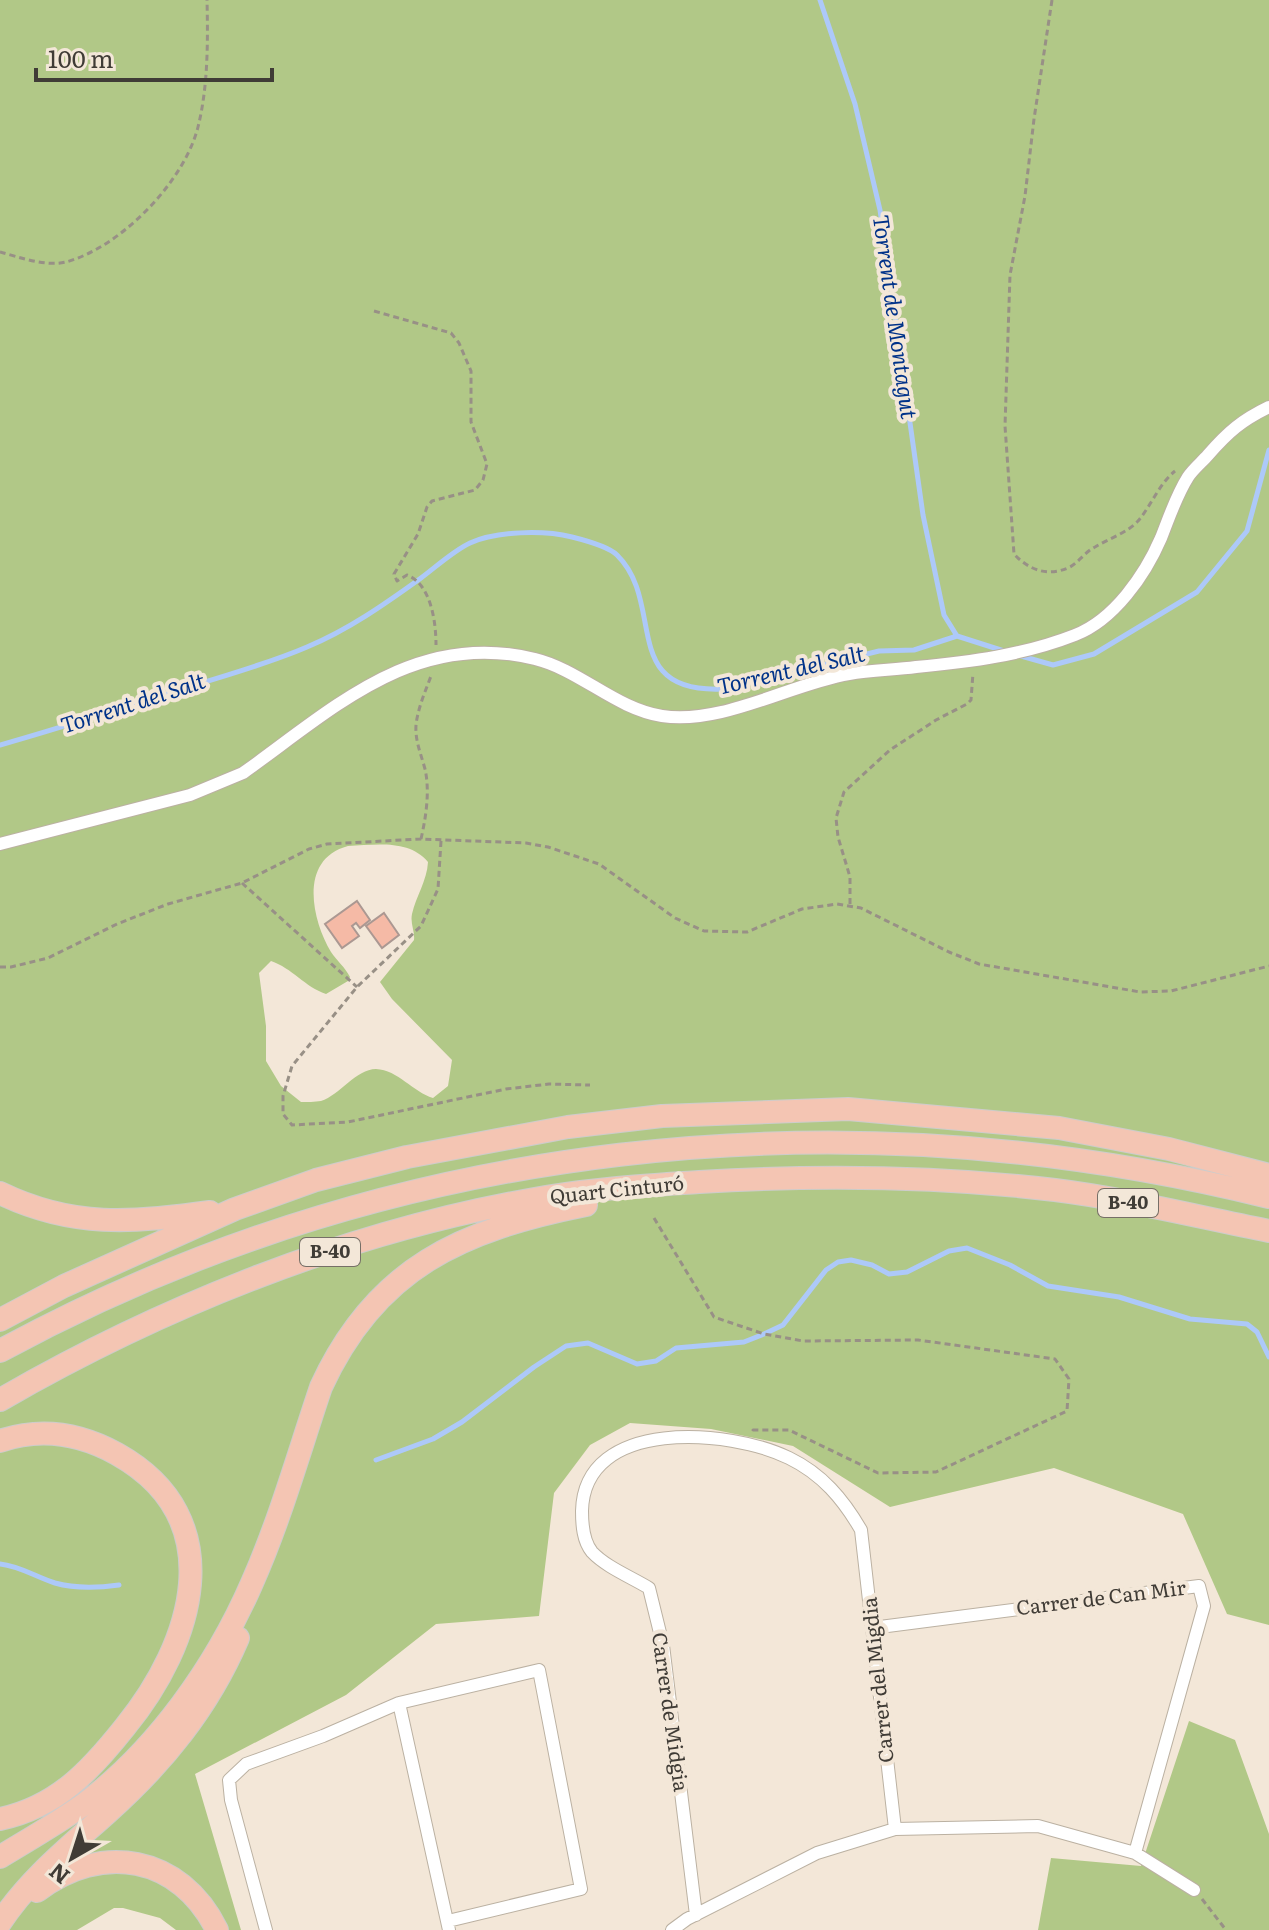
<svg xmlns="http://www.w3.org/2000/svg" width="1269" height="1930" font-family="Literata,serif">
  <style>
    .green { fill: #b1c887; fill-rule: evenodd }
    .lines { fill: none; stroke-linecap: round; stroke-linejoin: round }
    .stream { stroke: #adc9f9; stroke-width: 5 }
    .building { fill: #f5baa6; stroke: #ab9892; stroke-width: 2 }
    .minor-casing { stroke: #bbb1a2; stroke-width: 14 }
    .motorway-casing { stroke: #cdcccb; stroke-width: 24 }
    .path { stroke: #989086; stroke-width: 3; stroke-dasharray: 6 4; stroke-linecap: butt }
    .minor { stroke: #fff; stroke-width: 12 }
    .motorway { stroke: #f4c5b3; stroke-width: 22 }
    .labels { text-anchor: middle; stroke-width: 8; stroke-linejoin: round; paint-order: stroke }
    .shield { fill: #f3e7d8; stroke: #766f67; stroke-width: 2 }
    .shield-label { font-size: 18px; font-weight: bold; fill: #403c36 }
    .street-label { font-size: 20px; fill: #403c36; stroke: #f3e7d8 }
    .water-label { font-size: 22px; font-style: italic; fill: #003289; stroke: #f3e7d8 }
  </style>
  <rect width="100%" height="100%" fill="#f3e7d8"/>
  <path class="green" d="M 0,0 L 1269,0 L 1269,1625 L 1227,1614 L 1183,1514 L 1054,1468 L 890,1507 L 793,1446 L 711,1429 L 630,1423 L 590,1445 L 554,1493 L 539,1616 L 436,1624 L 346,1695 L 195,1774 L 241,1930 L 176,1930 L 160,1918 L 123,1908 L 114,1908 L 77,1930 L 0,1930 ZM 348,846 C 375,845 409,839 428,862 C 427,881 416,896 412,914 C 410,924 415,931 414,940 L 380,982 L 392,999 L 452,1060 L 448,1086 L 433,1098 C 413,1092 398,1070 376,1069 C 356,1069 340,1095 321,1101 C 315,1102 307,1102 301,1102 L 281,1086 L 266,1061 L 266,1026 L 259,973 L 271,961 C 292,968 305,987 326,994 L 348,981 L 350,977 C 345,967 337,961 331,952 C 311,918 299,859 348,846 Z
    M 1189,1721 L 1235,1740 L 1269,1834 L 1269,1930 L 1038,1930 L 1051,1858 L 1141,1866 Z"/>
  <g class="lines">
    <path class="stream" d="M 820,0 L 855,104 L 880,210 L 923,515 L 944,615 L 957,636
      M 1021,656 L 1053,665 L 1094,654 L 1197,592 L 1247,531 L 1269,450
      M 0,745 C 64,727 128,706 192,686 C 230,674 270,663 307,647 C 348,630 385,604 421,578 C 436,567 453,551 470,543 C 497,531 543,530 572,537 C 584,540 608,546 617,555 C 667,604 617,695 725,689 L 879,651 L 914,650 L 957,636 L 1004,651
      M 376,1460 L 433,1439 L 462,1422 L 534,1367 L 566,1346 L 588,1343 L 637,1364 L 656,1361 L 676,1348 L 744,1342 L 764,1334 L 783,1325 L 826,1270 L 838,1262 L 851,1260 L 872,1265 L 889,1274 L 907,1272 L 949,1251 L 967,1248 L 1010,1265 L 1048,1286 L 1119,1297 L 1190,1319 L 1247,1324 L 1257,1332 L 1269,1357
      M 0,1564 C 20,1566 36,1577 55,1583 C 76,1589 97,1588 119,1585"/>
  </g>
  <path class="building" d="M 357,901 L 370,920 L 360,928 L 356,923 L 352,926 L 359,936 L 342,948 L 325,924 Z
    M 384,913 L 399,935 L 382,948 L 366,926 Z"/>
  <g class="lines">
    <defs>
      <path id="minor" d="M 0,844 L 190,795 L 243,773 C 333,709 415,629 535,659 C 580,670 616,709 662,716 C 723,725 790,684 849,674 C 871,670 893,670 916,667 C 970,662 1024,655 1075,635 C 1114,620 1145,575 1161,538 C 1169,518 1176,496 1188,477 C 1193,469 1202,462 1208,455 C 1228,432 1242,420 1269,407
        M 872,1628 L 1199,1586 L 1204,1606 L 1135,1853
        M 399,1703 L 449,1930
        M 696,1915 L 663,1645 L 649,1588 C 631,1577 606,1567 592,1552 C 583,1541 582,1525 582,1511 C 584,1417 730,1429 789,1458 C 822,1474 843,1499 861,1530 L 895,1829
        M 266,1930 L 231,1800 L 229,1780 L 246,1764 L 323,1736 L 399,1703 L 539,1670 L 581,1889 L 448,1921
        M 672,1930 L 687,1919 L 817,1853 L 895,1829 L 1038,1826 L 1135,1853 L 1194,1890"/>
      <path id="motorway" d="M 0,1193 C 72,1228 133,1223 210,1212
        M 0,1320 L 64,1286 L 235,1209 L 316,1180 L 407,1157 L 568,1127 L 662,1116 L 848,1109 L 1059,1128 L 1169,1149 L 1269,1175
        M 0,1351 C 390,1139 840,1091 1269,1197
        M 0,1400 C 161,1307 345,1233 529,1200 C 586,1189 641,1186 699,1182 C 818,1175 936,1176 1055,1190 C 1127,1199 1198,1217 1269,1231
        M 0,1441 C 41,1427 79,1433 117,1454 C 233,1519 193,1644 125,1727 C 90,1771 57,1807 0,1819
        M 0,1857 C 28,1840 56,1824 83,1805 C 156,1751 216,1666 252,1583 C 280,1520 299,1452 321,1387 C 376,1267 462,1230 586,1205
        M 37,1891 C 101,1842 180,1855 217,1930
        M 0,1923 C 29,1879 68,1848 107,1813 C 163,1763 208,1708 238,1638"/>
    </defs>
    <use href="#minor" class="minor-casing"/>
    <use href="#motorway" class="motorway-casing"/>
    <path class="path" d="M 1052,0 L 1034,119 L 1025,196 L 1010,275 L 1005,426 L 1014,554 C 1030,571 1049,577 1070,567 C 1079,562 1085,552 1095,547 C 1108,539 1127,533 1138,521 C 1151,506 1159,484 1175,471
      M 0,252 C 19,257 45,267 66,262 C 121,247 184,182 198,127 C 208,87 208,42 207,0
      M 374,311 L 451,333 L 459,343 L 471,371 L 471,422 L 487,464 L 483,480 L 475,490 L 432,501 L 427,507 L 418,534 L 394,574 L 397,581 L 407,575 C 431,584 436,622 436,645
      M 421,839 C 426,817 430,791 425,769 C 421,754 415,741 416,725 C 418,708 425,692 431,676
      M 441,841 L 438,889 L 421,926 L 357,987 L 292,1066 L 283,1096 L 283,1114 L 292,1125 L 348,1122 L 506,1089 L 549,1084 L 590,1085
      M 242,883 L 357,987
      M 850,904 L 850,877 L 838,837 L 836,818 L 844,792 L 890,750 L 936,720 L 967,704 L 971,700 L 973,673
      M 0,967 L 11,967 L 48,958 L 117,924 L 168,904 L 242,883 L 309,849 L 327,844 L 421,839 L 526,843 L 548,847 L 599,864 L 675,918 L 704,931 L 747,932 L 802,909 L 837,904 L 861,908 L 949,952 L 979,964 L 1140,992 L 1171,991 L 1269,966
      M 654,1218 L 714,1317 L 764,1334 L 803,1341 L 918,1340 L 1055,1359 L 1069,1379 L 1067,1411 L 936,1472 L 878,1473 L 789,1430 L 753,1430 L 755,1433
      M 1202,1899 L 1226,1930"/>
    <use href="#minor" class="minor"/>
    <use href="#motorway" class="motorway"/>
  </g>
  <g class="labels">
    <g class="shield">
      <rect x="1098" y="1189" width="60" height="28" rx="6"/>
      <rect x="300" y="1238" width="60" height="28" rx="6"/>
    </g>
    <g class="shield-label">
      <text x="1128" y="1209">B-40</text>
      <text x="330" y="1258">B-40</text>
    </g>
    <g class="street-label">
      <text transform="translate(617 1190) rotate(-6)" y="7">Quart Cinturó</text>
      <text transform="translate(1101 1598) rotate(-7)" y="7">Carrer de Can Mir</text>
      <text transform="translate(878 1680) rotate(-96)" y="7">Carrer del Migdia</text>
      <text transform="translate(670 1712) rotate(82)" y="7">Carrer de Midgia</text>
    </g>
    <g class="water-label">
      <text transform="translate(895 317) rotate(82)" y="8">Torrent de Montagut</text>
      <text transform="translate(791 670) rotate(-13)" y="8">Torrent del Salt</text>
      <text transform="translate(133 703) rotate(-18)" y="8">Torrent del Salt</text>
    </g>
  </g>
  <g transform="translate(72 1858) rotate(219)" stroke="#f3e7d8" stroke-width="6" paint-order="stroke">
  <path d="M0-6L14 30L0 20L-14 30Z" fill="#403c36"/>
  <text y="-12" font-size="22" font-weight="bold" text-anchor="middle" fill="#403c36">N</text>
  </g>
  <path d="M36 68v12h236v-12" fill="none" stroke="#403c36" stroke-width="4"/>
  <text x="48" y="68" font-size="24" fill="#403c36" stroke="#f3e7d8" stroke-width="6" paint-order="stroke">100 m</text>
</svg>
